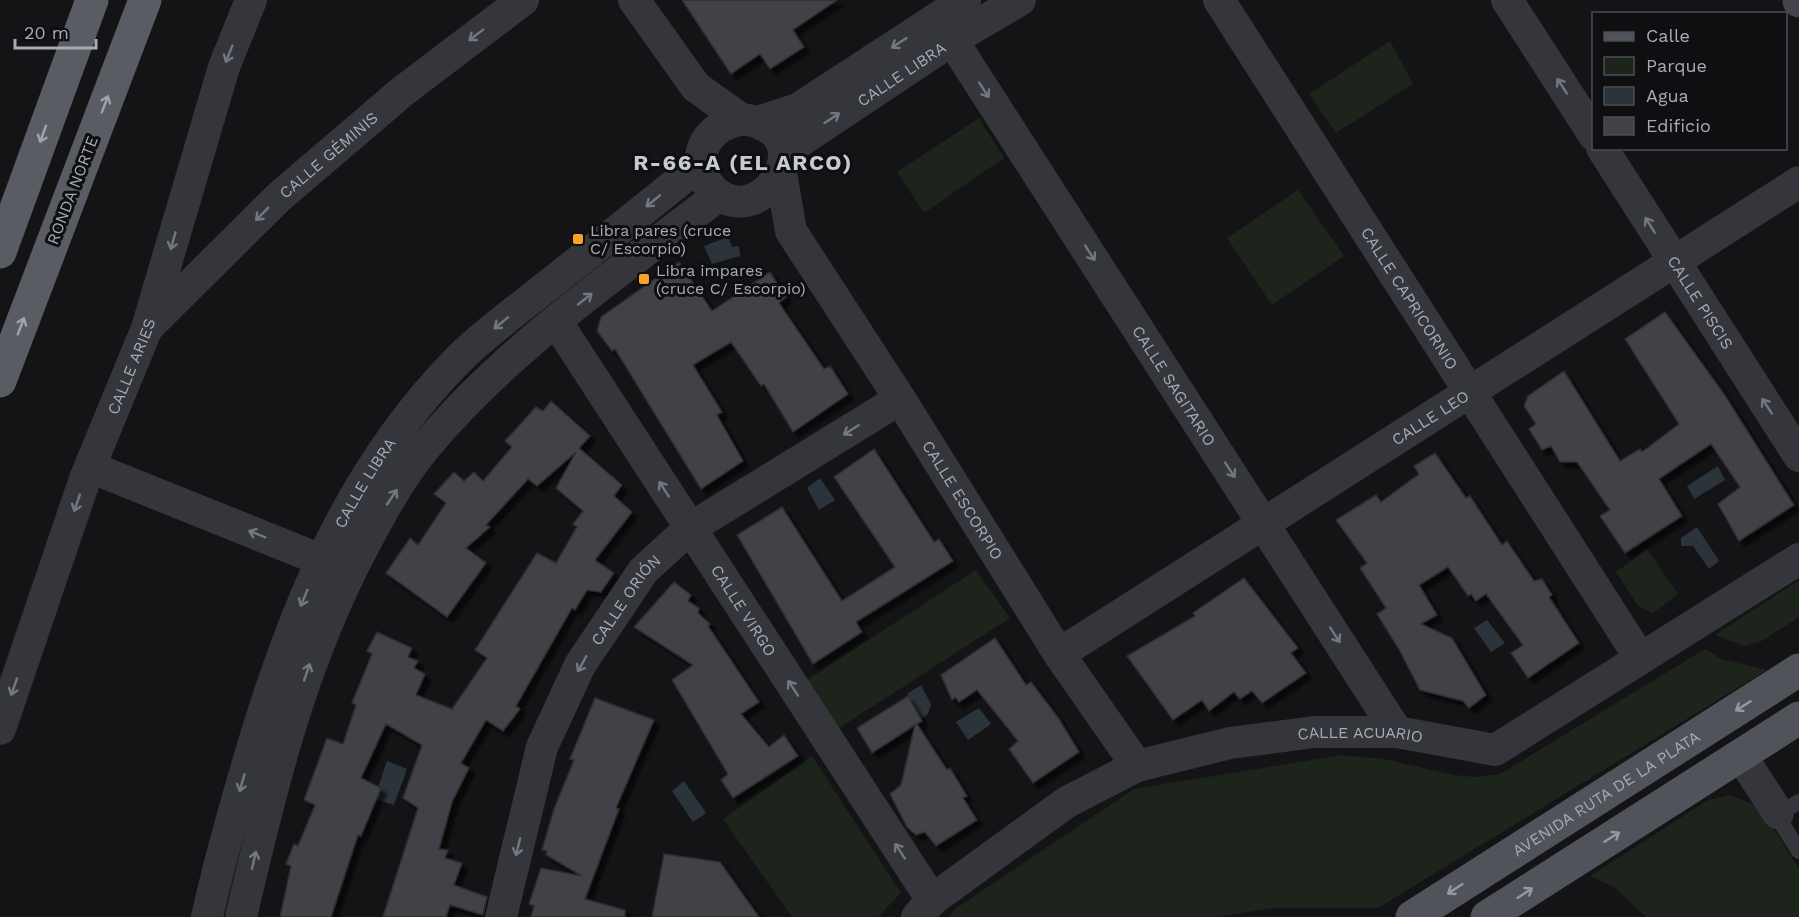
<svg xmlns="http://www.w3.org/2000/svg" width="1799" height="917" font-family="'Work Sans',sans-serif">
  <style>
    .green { fill: #1c241c }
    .water { fill: #2a343a }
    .building { fill: #404246; stroke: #2e2e32; stroke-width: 1.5; filter: url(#shadow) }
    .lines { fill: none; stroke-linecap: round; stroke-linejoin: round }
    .service { stroke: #35363b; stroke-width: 16 }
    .minor { stroke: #35363b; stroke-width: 32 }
    .secondary { stroke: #43454b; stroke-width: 33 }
    .primary { stroke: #51535a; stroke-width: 33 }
    .trunk { stroke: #595c63; stroke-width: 33 }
    .oneway { stroke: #73777f }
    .oneway2 { stroke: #9da4af }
    .oneway3 { stroke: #949aa4 }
    .poi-dot { fill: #f9a229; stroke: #0f0f11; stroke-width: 2 }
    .labels { text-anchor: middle; stroke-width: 6; stroke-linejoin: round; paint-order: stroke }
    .street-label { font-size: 16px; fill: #a5acb7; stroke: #0f0f11 }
    .poi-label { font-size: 16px; fill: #a5acb7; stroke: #0f0f11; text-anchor: start }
    .district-label { font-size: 22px; font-weight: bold; letter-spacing: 1.5px; fill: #c6cad3; stroke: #0f0f11 }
  </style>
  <defs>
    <filter id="shadow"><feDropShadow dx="5.5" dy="5.5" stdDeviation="1.5" flood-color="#0009"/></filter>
  </defs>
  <rect width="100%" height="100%" fill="#141416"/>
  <path class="green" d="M 1390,41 L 1413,84 L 1336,133 L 1309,94 Z
    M 979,118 L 1004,158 L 924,213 L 897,172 Z
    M 1298,190 L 1344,256 L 1272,305 L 1227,238 Z
    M 1647,549 L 1678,594 L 1653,613 L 1638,606 L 1616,572 Z
    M 976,570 L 1010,618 L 839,728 L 807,680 Z
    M 1799,580 L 1799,617 L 1760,642 L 1744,646 L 1715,635 Z
    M 1705,649 L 1721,659 L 1767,670 L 1378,908 L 1272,908 L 1218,917 L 948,917 L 955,909 L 1134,789 L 1342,755 L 1383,759 L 1454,775 L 1475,777 L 1500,774 Z
    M 812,756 L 901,893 L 878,917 L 792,917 L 723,819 Z
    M 1730,795 L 1760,807 L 1799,869 L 1799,917 L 1646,917 L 1614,887 L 1590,876 L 1708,800 Z"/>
  <path class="water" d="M 728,237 L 732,247 L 739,246 L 740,256 L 712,264 L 704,246 Z
    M 1718,466 L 1725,480 L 1694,499 L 1687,486 Z
    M 820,478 L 835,500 L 819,510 L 807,488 Z
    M 1697,527 L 1719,561 L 1709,569 L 1693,546 L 1681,546 L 1681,538 Z
    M 1487,620 L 1505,643 L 1491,652 L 1474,628 Z
    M 921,685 L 931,704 L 928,714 L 921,719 L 907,694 Z
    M 979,708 L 991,724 L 968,740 L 956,722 Z
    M 387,761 L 407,769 L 394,805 L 374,799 Z
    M 684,781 L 706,813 L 693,822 L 672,791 Z"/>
  <path class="building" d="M 682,0 L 837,0 L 793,30 L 804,47 L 770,69 L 760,54 L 731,74 Z
    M 679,262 L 712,311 L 770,272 L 786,297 L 779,303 L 824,369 L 830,366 L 848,394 L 793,432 L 764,384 L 761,386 L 731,342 L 693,365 L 722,412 L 717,415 L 743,461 L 701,489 L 615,349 L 612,351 L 597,331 L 601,317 Z
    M 1665,312 L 1724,394 L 1794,505 L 1739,541 L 1718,504 L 1740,487 L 1711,444 L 1659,479 L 1682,516 L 1625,553 L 1600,516 L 1610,510 L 1577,462 L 1560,462 L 1551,446 L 1542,450 L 1529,429 L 1536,424 L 1524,406 L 1528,396 L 1564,371 L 1620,461 L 1640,449 L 1642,452 L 1679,424 L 1625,339 Z
    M 551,401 L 590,436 L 579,448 L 622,485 L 614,496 L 632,512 L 595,560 L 614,573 L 601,592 L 587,590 L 575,610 L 572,608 L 516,706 L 520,709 L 503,731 L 486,720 L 461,763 L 469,768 L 452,802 L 439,849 L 448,850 L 445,858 L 462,863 L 454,885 L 487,897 L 483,915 L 450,905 L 446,917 L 383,917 L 418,808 L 403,798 L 422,745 L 386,724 L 361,778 L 381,788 L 361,836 L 358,835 L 331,917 L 280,917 L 291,866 L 286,864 L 294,844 L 298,846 L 315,805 L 304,800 L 327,738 L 343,744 L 356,705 L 352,703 L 372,654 L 367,651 L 377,632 L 412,648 L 408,657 L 418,661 L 414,668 L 425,674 L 416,695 L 452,709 L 487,658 L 475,650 L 537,553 L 556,563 L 577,527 L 573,524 L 583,511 L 556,488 L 576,452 L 537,486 L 528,479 L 486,525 L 490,527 L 466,548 L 486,563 L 447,617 L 386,573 L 410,538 L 418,545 L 446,503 L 434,494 L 454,472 L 464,481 L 474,472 L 483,481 L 512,447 L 505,441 L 536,407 L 543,411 Z
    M 874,449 L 934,542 L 939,539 L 953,561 L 856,622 L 862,632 L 813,664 L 737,535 L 782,507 L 842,601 L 895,567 L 834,477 Z
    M 1435,453 L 1466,498 L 1470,496 L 1502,545 L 1507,541 L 1534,581 L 1542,579 L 1552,595 L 1549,597 L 1579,643 L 1528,678 L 1511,653 L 1523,645 L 1486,594 L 1476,601 L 1471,594 L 1468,596 L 1448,567 L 1419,585 L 1437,615 L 1421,624 L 1452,638 L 1486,695 L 1469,708 L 1463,701 L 1420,690 L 1400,651 L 1377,614 L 1386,608 L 1360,568 L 1367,563 L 1336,520 L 1376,495 L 1381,502 L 1419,474 L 1414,466 Z
    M 1244,578 L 1298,648 L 1291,653 L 1306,673 L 1262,703 L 1252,691 L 1240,699 L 1234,692 L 1209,711 L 1202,700 L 1173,720 L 1127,656 L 1195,616 L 1193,613 Z
    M 674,582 L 691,595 L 688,601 L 699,608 L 698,613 L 710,624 L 708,626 L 759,702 L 741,714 L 769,747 L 784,735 L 798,756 L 733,798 L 721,780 L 728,774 L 672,680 L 693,665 L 634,627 Z
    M 995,638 L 1026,685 L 1031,682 L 1059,719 L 1079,752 L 1033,783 L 1009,749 L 1018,741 L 977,690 L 959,702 L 955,697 L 952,700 L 941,675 Z
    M 908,696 L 922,721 L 917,724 L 947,770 L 950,768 L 967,796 L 963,798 L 977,820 L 936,846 L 925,832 L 916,835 L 907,827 L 890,794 L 901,785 L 915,725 L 872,753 L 857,728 Z
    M 595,698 L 654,720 L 616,808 L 619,809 L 585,899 L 625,910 L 625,917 L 531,917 L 534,906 L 529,904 L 541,868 L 582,876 L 546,855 L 547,851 L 542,850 L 554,809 L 574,760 L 570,759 Z
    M 664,854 L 720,862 L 759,917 L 652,917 Z"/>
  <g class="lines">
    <path class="service" d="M 1799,802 L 1778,813 L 1782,824 L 1799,851"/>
    <g class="minor">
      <path d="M 634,0 L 696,87 L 741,119"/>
      <path id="s1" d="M 1219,0 L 1640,658"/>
      <path d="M 1507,0 L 1594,135"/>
      <path id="s2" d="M 952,40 L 1397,732"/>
      <path d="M 741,119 C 829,129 762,235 714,191 C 694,172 697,144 719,128 C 725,124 734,122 741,119 Z"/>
      <path d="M 761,121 L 798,109 L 965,0"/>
      <path id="s3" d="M 1602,148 L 1799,456"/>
      <path id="s4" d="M 784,152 L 952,40 L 1020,0"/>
      <path id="s5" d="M 781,173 L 791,231 L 900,399 L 1059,654 L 1137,766"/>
      <path id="s6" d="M 556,321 L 932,900"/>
      <path id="s7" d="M 149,326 L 279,197 L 403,91 L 523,0"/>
      <path d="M 90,467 L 341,568"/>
      <path id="s8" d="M 1059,654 L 1799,182"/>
      <path id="s9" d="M 0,729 L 86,476 L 147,328 L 224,67 L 251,0"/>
      <path d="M 1741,756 L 1778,813"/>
      <path id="s10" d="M 207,917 C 218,868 231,821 245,773 C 288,623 345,475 456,362 C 482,335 514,313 542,290 C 595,249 647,207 699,165"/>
      <path d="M 241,917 C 271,788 300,667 362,549 C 381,513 401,476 427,445 C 509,347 618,273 719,195"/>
      <path id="s11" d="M 501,917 L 542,747 L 580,665 L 643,571 L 689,529 L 900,399"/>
      <path id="s12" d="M 917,917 L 932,900 L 1067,802 L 1137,766 L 1230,743 L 1314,732 L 1397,732 L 1495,750 L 1799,559"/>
    </g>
    <path class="secondary" d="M 1799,0 L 1799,1"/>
    <g class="primary">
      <path id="s13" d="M 1412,917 L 1799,670"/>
      <path d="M 1487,917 L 1799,718"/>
    </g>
    <path class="trunk" d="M 0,252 L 92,0
      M 0,381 L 145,0"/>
  </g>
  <defs><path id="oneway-shaft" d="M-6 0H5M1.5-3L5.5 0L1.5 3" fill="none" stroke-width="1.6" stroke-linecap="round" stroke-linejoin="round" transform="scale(1.5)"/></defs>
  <g class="oneway">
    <use href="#oneway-shaft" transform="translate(476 35) rotate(143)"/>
    <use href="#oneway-shaft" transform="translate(899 43) rotate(147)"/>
    <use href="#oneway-shaft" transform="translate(229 54) rotate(112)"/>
    <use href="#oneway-shaft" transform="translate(1562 86) rotate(-123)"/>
    <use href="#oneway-shaft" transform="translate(984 90) rotate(57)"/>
    <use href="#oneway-shaft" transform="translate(832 118) rotate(-33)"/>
    <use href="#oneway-shaft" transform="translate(653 201) rotate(141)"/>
    <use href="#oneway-shaft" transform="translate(262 214) rotate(135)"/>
    <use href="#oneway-shaft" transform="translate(1650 225) rotate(-122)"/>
    <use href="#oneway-shaft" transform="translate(173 241) rotate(106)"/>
    <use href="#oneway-shaft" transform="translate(1090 253) rotate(57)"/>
    <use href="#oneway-shaft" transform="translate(585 299) rotate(-38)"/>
    <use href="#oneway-shaft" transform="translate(501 323) rotate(141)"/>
    <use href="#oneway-shaft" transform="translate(1767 406) rotate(-123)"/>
    <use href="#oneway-shaft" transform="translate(851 430) rotate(148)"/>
    <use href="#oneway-shaft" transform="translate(1230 470) rotate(57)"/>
    <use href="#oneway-shaft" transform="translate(664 489) rotate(-123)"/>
    <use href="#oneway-shaft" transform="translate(392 497) rotate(-56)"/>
    <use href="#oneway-shaft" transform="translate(77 503) rotate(109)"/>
    <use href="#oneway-shaft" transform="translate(257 534) rotate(-158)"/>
    <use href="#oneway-shaft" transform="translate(304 598) rotate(113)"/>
    <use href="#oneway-shaft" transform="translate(1335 635) rotate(57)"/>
    <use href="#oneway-shaft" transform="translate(582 664) rotate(119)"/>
    <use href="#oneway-shaft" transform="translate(307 672) rotate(-71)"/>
    <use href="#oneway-shaft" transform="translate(14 687) rotate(109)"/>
    <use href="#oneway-shaft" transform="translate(793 688) rotate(-123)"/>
    <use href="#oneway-shaft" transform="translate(242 783) rotate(106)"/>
    <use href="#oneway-shaft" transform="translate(518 847) rotate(104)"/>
    <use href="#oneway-shaft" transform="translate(900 851) rotate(-123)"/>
    <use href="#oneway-shaft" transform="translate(254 860) rotate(-77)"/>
  </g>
  <g class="oneway2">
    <use href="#oneway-shaft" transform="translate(105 104) rotate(-69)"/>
    <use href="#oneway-shaft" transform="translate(43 134) rotate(110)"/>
    <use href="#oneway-shaft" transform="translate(21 326) rotate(-69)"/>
  </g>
  <g class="oneway3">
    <use href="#oneway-shaft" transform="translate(1743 706) rotate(148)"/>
    <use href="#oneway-shaft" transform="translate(1612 837) rotate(-32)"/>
    <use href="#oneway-shaft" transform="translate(1455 889) rotate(147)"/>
    <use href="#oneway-shaft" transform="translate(1525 893) rotate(-33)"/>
  </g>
  <g class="poi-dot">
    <rect x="572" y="233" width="12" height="12" rx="3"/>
    <rect x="638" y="273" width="12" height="12" rx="3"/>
  </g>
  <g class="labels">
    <g class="street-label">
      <text dy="6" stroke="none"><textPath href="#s4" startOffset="141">CALLE LIBRA</textPath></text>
      <text dy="6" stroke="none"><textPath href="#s7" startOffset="248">CALLE GÉMINIS</textPath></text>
      <text transform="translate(72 190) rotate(-69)" y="6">RONDA NORTE</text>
      <text dy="6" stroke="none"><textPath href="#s1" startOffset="354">CALLE CAPRICORNIO</textPath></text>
      <text dy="6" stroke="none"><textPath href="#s3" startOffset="183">CALLE PISCIS</textPath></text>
      <text dy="6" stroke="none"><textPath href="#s9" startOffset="386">CALLE ARIES</textPath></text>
      <text dy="6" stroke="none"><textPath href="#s2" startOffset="411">CALLE SAGITARIO</textPath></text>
      <text dy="6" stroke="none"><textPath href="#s8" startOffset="440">CALLE LEO</textPath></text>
      <text dy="6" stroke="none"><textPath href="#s10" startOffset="464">CALLE LIBRA</textPath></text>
      <text dy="6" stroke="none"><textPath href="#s5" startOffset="378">CALLE ESCORPIO</textPath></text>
      <text dy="6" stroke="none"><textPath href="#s11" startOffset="345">CALLE ORIÓN</textPath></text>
      <text dy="6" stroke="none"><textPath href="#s6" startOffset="345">CALLE VIRGO</textPath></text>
      <text dy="6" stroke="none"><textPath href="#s12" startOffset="495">CALLE ACUARIO</textPath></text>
      <text dy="6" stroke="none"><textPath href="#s13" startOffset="230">AVENIDA RUTA DE LA PLATA</textPath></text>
    </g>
    <g class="poi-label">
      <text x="590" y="236">Libra pares (cruce<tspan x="590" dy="18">C/ Escorpio)</tspan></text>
      <text x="656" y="276">Libra impares<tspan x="656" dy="18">(cruce C/ Escorpio)</tspan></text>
    </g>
    <g class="district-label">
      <text x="743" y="170">R-66-A (EL ARCO)</text>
    </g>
  </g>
  <rect x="1592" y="12" width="195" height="138" fill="#0f0f11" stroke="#4b4e53" stroke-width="1.5"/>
  <rect x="1604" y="32" width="30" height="9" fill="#51535a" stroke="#4b4e53" stroke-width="1.5"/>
  <text x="1646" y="42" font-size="18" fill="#a5acb7">Calle</text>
  <rect x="1604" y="57" width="30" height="18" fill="#1c241c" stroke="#4b4e53" stroke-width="1.5"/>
  <text x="1646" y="72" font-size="18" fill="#a5acb7">Parque</text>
  <rect x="1604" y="87" width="30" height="18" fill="#2a343a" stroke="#4b4e53" stroke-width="1.5"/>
  <text x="1646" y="102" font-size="18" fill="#a5acb7">Agua</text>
  <rect x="1604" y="117" width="30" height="18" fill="#404246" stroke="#4b4e53" stroke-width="1.5"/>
  <text x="1646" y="132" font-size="18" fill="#a5acb7">Edificio</text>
  <path d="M15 39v9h81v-9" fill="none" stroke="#a5acb7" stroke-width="3"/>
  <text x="24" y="39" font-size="18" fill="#a5acb7" stroke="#0f0f11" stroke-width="4.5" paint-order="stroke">20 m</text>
</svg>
